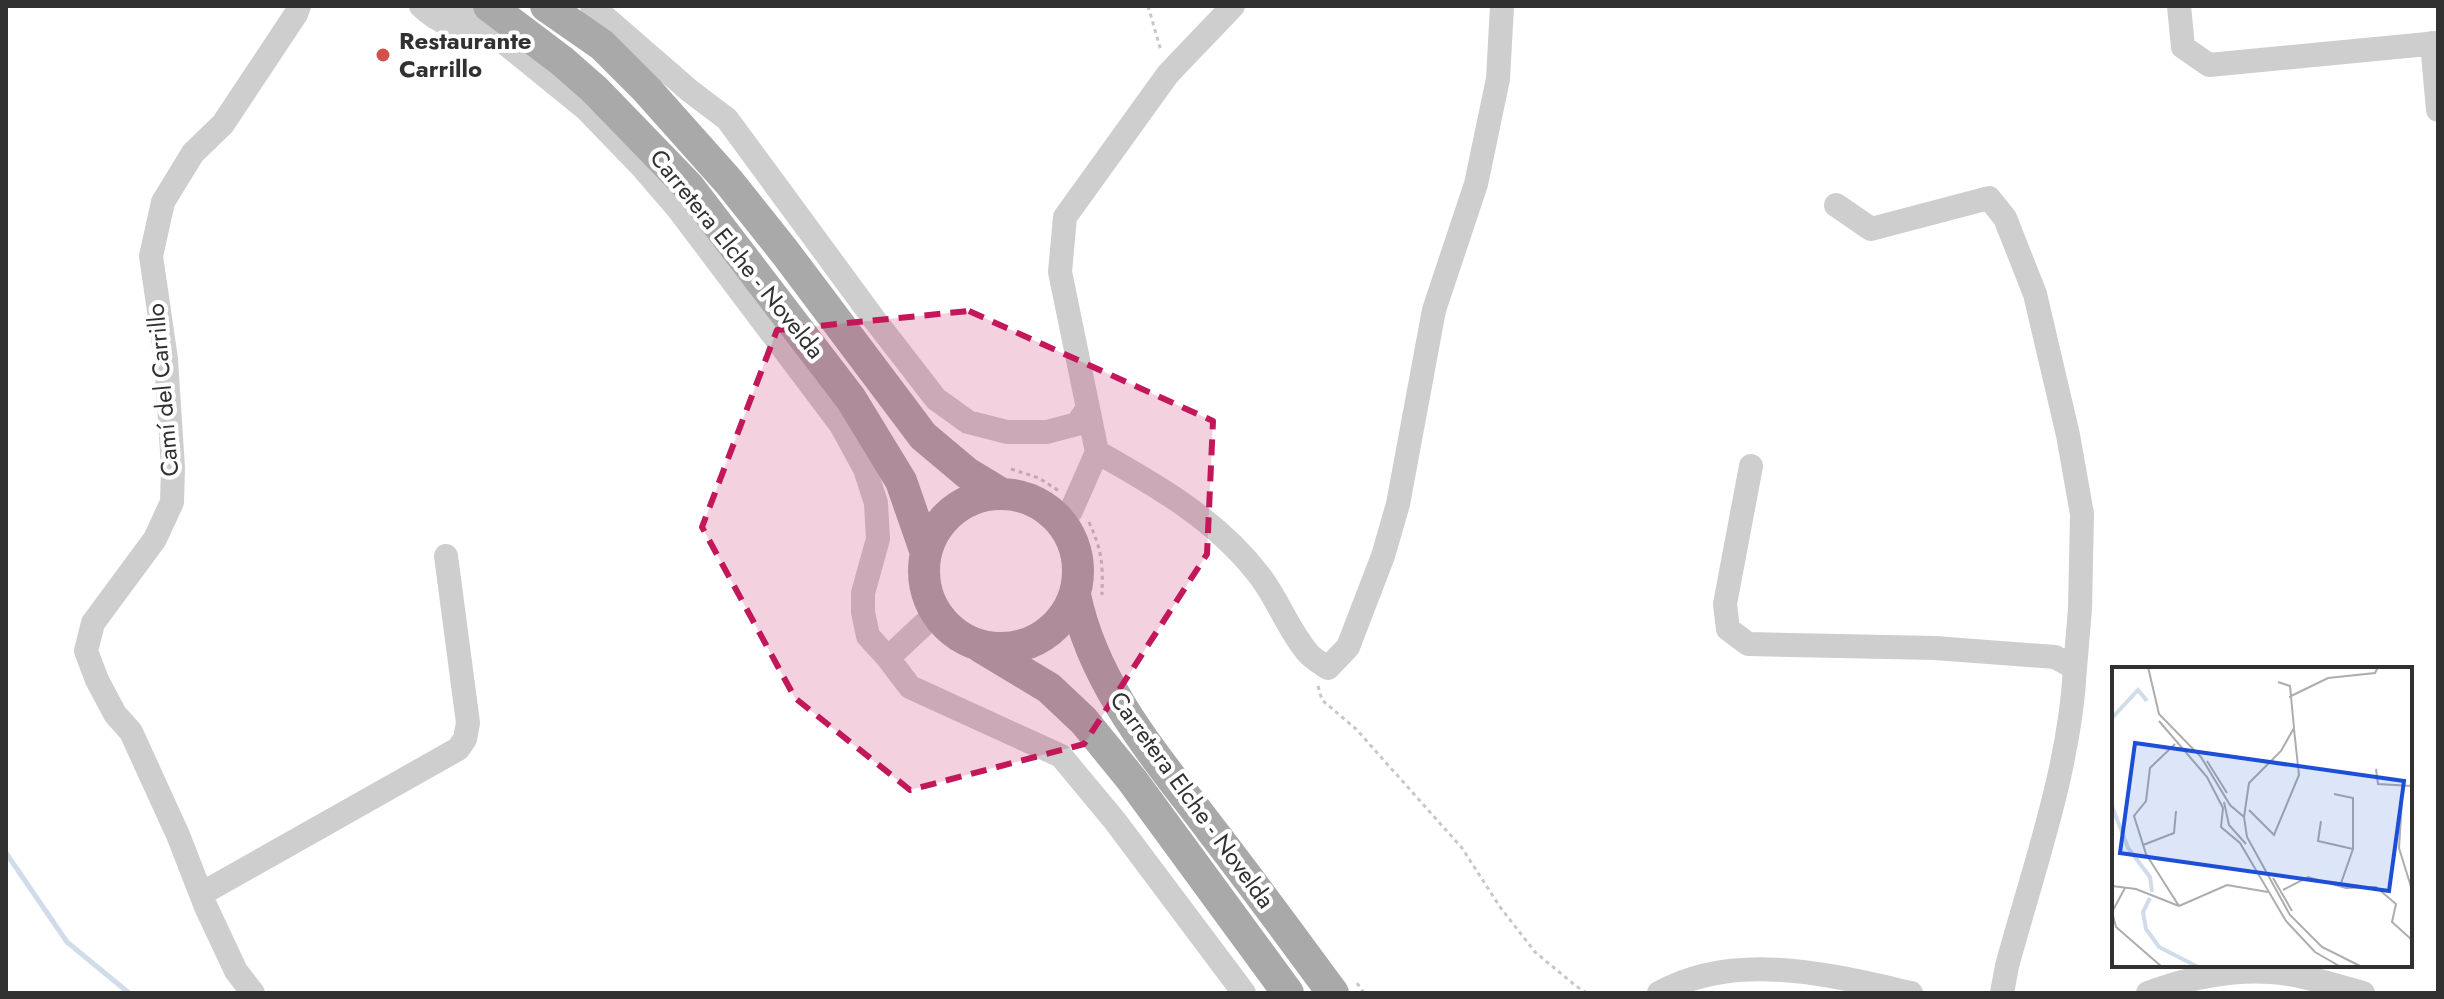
<svg xmlns="http://www.w3.org/2000/svg" width="2444" height="999" font-family="Jost,sans-serif">
  <style>
    .lines { fill: none; stroke-linecap: round; stroke-linejoin: round }
    .stream { stroke: #d0dce9; stroke-width: 5 }
    .path { stroke: #c8c8c8; stroke-width: 3; stroke-dasharray: 4 4; stroke-linecap: butt }
    .minor { stroke: #cecece; stroke-width: 24 }
    .major { stroke: #a9a9a9; stroke-width: 32 }
    .marked { fill: #c2185b; fill-opacity: 0.2; stroke: #c2185b; stroke-width: 6; stroke-dasharray: 16 10; stroke-linejoin: round }
    .poi-dot { fill: #d0524b; stroke: #fff; stroke-width: 3 }
    .labels { text-anchor: middle; stroke-width: 8; stroke-linejoin: round; paint-order: stroke }
    .poi-label { font-size: 24px; font-weight: bold; fill: #313131; stroke: #fff; text-anchor: start }
    .street-label { font-size: 24px; fill: #313131; stroke: #fff }
    .inset-river { fill: none; stroke: #d0dce9; stroke-width: 4 }
    .inset-road { fill: none; stroke: #adadad; stroke-width: 2 }
    .view { fill: #1d4ed8; fill-opacity: 0.15; stroke: #1d4ed8; stroke-width: 4 }
    .inset-edge { fill: none; stroke: #313131; stroke-width: 4 }
  </style>
  <rect width="100%" height="100%" fill="#fff"/>
  <g class="lines">
    <path class="stream" d="M 6,853 L 67,942 L 129,993"/>
    <path class="path" d="M 1148,6 L 1161,51
      M 1011,469 L 1039,478 L 1059,491
      M 1089,522 C 1102,551 1103,563 1102,595
      M 1318,686 L 1322,700 L 1356,729 L 1462,848 L 1500,907 L 1535,952 L 1576,986 L 1587,993
      M 1357,983 L 1364,993"/>
    <path class="minor" d="M 421,6 C 440,24 462,32 488,31
      M 455,6 L 490,31 L 586,109 L 642,167 L 679,210 L 841,425 L 865,469 L 876,503 L 878,539 L 863,593 L 863,612 L 868,636 L 888,658 L 910,687 L 1061,756 L 1115,821 L 1244,993
      M 592,6 L 690,91 L 727,119 L 874,319 L 936,399 L 968,422 L 1007,432 L 1047,432 L 1077,424 L 1088,408
      M 2179,6 L 2183,47 L 2209,65 L 2438,43
      M 2432,43 L 2438,110
      M 1836,205 L 1871,229 L 1989,198 L 2005,218 L 2035,294 L 2068,435 L 2082,514 L 2080,609 L 2075,668
      M 1097,452 C 1156,485 1217,520 1259,575 C 1278,599 1288,630 1308,653 C 1313,659 1322,664 1328,668 L 1348,647 L 1383,556 L 1398,504 L 1434,310 L 1476,184 L 1498,79 L 1502,6
      M 1751,466 L 1725,604 L 1728,629 L 1748,644 L 1935,648 L 2055,657 L 2075,668 C 2070,768 2033,870 2007,966 L 2002,993
      M 1061,521 L 1071,511 L 1097,452 L 1060,272 L 1065,217 L 1168,74 L 1233,6
      M 888,658 L 935,614
      M 201,894 L 458,749 L 465,739 L 468,723 L 446,556
      M 253,993 L 236,971 L 206,907 L 178,835 L 131,732 L 115,714 L 97,680 L 86,651 L 93,623 L 155,539 L 172,502 L 173,468 L 166,359 L 151,256 L 163,202 L 193,153 L 223,124 L 296,14 L 299,6
      M 1659,993 C 1736,950 1831,975 1911,993
      M 2148,993 C 2188,978 2228,969 2271,972 C 2301,974 2333,985 2363,993"/>
    <path class="major" d="M 489,6 L 562,61 L 595,90 L 689,187 L 851,399 L 901,481 L 925,550
      M 546,6 L 602,45 L 647,90 L 729,182 L 784,251 L 923,436 L 967,473 L 1000,493
      M924 571a77 77 0 1 1 154 0a77 77 0 1 1-154 0Z
      M 1075,595 C 1094,687 1157,758 1212,831 C 1253,884 1293,939 1333,993
      M 981,647 L 1049,688 L 1084,721 L 1132,780 L 1288,993"/>
  </g>
  <path class="marked" d="M 969,311 L 1213,421 L 1207,554 L 1084,744 L 910,790 L 795,698 L 702,527 L 777,330 Z"/>
  <circle class="poi-dot" cx="383" cy="55" r="8"/>
  <g class="labels">
    <g class="poi-label">
      <text x="399" y="49">Restaurante<tspan x="399" dy="28">Carrillo</tspan></text>
    </g>
    <g class="street-label">
      <text transform="translate(737 254) rotate(51)" y="8">Carretera Elche - Novelda</text>
      <text transform="translate(163 390) rotate(-95)" y="8">Camí del Carrillo</text>
      <text transform="translate(1192 800) rotate(54)" y="8">Carretera Elche - Novelda</text>
    </g>
  </g>
  <g transform="translate(2112 667)">
    <rect width="300" height="300" fill="#fff"/>
    <path class="inset-river" d="M 0,51 L 26,23 L 35,34M 0,139 L 16,181 L 38,210 L 40,225M 38,231 L 31,245 L 34,262 L 47,280 L 86,300"/>
    <path class="inset-road" d="M 36,0 L 47,47 L 89,90 L 118,138 L 132,150 L 135,170 L 178,248 L 210,280 L 250,300M 177,30 L 216,11 L 263,6 L 266,0M 47,54 L 95,110 L 111,141 L 109,160 L 128,176 L 174,254 L 203,285 L 229,300M 63,77 L 38,101 L 34,134 L 22,149 L 34,187 L 67,239M 95,94 L 115,126M 264,102 L 266,117 L 300,119M 291,118 L 287,181 L 300,223M 222,127 L 241,131 L 241,182M 112,135 L 117,158 L 134,177M 137,143 L 162,168 L 187,108 L 182,62M 132,150 L 137,116 L 169,84 L 182,61 L 178,19 L 166,15M 209,154 L 206,174 L 241,182 L 228,219M 31,178 L 62,166 L 64,144M 161,211 L 180,244M 0,219 L 24,222 L 67,239M 13,221 L 0,245 L 4,260 L 50,300M 171,223 L 196,210 L 234,221 L 264,220 L 284,237 L 280,255 L 300,273M 67,239 L 115,218 L 156,225"/>
    <path class="view" d="M 23,76 L 292,114 L 277,224 L 8,186 Z"/>
    <rect width="300" height="300" class="inset-edge"/>
  </g>
  <rect width="2444" height="999" fill="none" stroke="#313131" stroke-width="16"/>
</svg>
